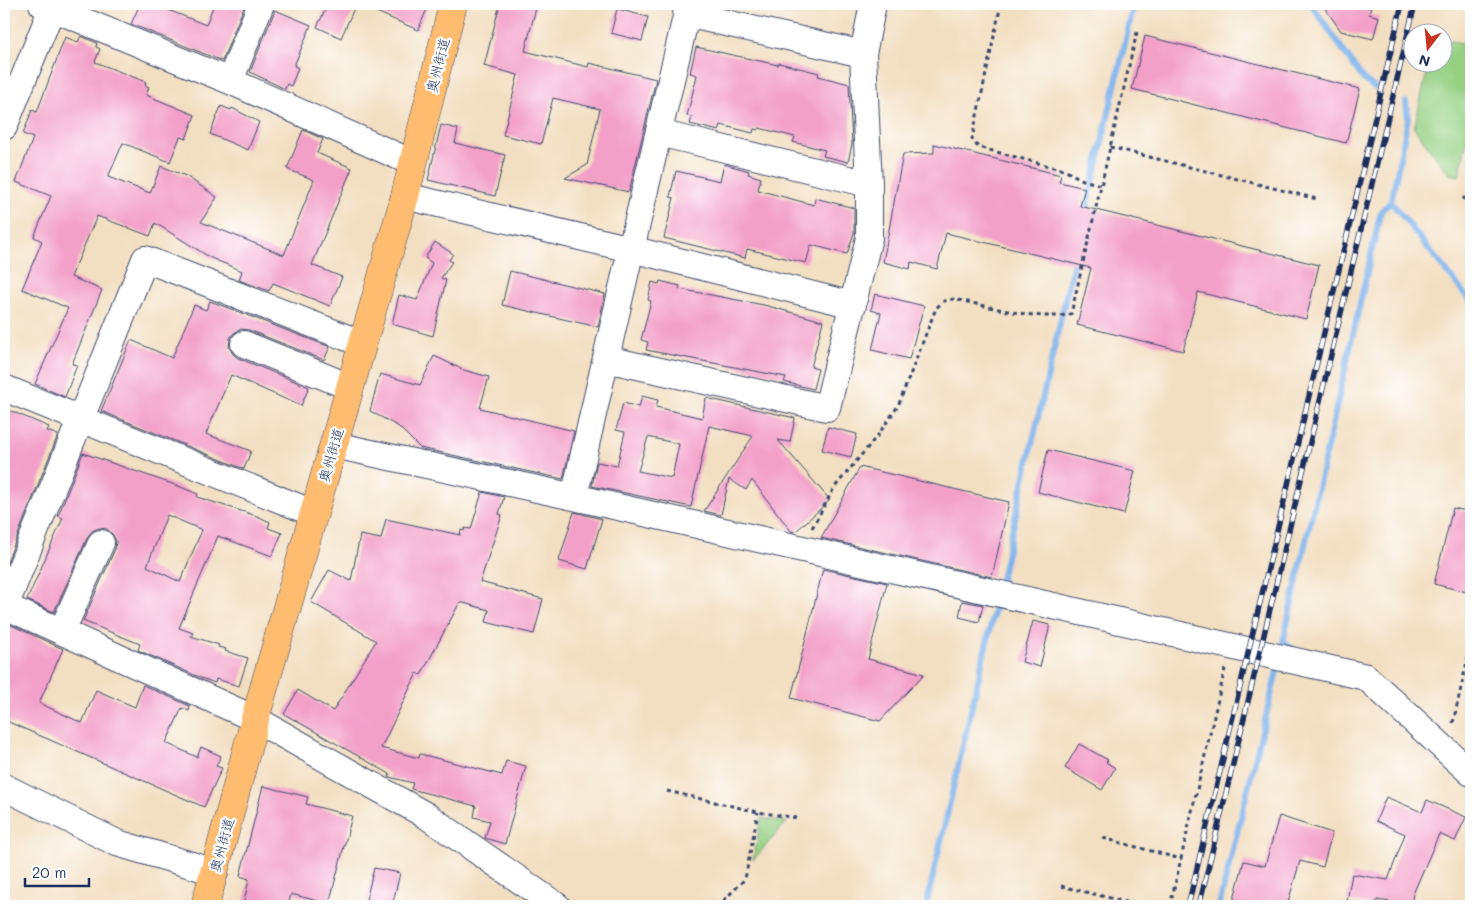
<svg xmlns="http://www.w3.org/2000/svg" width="1475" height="910" font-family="Mali,'Klee One',sans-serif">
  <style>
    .green { fill: #96d083; stroke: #588070 }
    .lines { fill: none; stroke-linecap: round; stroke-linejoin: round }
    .stream { stroke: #7db1eb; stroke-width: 6 }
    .building { fill: #f3a0c9; fill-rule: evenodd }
    .minor-casing { stroke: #3b496d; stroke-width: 28 }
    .major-casing { stroke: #3b496d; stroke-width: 29 }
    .path { stroke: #3b496d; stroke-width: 3; stroke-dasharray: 4 4; stroke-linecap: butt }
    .minor { stroke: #fff; stroke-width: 26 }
    .major { stroke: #febc70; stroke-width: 28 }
    .rail-casing { stroke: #1b2f5e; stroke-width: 5.5 }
    .rail { stroke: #fff; stroke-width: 4; stroke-dasharray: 11; stroke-linecap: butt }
    .labels { text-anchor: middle; stroke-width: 4.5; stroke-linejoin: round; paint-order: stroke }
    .street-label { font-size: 14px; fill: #1b2f5e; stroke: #fff }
  </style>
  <rect width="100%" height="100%" fill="#fff"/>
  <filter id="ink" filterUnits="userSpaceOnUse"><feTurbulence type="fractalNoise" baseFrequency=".02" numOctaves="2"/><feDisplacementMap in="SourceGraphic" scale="10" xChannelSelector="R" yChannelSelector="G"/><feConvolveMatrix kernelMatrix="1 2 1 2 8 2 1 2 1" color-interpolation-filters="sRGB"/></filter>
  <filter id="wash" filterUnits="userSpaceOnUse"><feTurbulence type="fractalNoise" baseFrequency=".0096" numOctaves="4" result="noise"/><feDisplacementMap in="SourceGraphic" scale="20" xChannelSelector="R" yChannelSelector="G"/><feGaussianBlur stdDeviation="1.12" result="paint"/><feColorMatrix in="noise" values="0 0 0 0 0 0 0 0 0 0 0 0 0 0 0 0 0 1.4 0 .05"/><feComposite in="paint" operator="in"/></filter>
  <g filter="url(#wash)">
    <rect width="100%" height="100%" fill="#f2dec0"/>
    <path class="green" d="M 1443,39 L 1471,46 L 1471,123 L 1459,176 L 1449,174 L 1414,128 L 1429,63 L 1442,62 Z
      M 761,818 L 787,822 L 753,860 Z"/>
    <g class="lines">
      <path class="stream" d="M 1311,4 L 1363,79 L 1374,87
        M 1406,102 L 1408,119 L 1391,202 L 1471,302
        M 1085,216 L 1134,4
        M 999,588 L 1075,257
        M 1293,649 L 1283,642 L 1381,211 L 1391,202
        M 926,906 L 997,598
        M 1219,906 L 1279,663"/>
    </g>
    <g id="blocks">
      <path class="building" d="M 140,4 L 153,4 L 206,25 L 214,4 L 245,4 L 222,61 L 131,24 Z
        M 328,4 L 356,4 L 341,38 L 317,27 Z
        M 358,4 L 415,4 L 427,9 L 418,30 Z
        M 500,4 L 537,4 L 525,51 L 588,67 L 589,63 L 656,79 L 629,192 L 565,178 L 587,165 L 600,109 L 553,98 L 541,144 L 503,135 L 518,75 L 484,66 Z
        M 1322,4 L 1356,4 L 1371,8 L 1369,14 L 1379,17 L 1373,39 L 1341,31 Z
        M 617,9 L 648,17 L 642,41 L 611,33 Z
        M 275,10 L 311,25 L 294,66 L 298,68 L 291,86 L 287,84 L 285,89 L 250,72 Z
        M 81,36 L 97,43 L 96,47 L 100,49 L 95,62 L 146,82 L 145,85 L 149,87 L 146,95 L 195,115 L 186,139 L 180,137 L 170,162 L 123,143 L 108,177 L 150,193 L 161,166 L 186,176 L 217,197 L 201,222 L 284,255 L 314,180 L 287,169 L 303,130 L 323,139 L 317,153 L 352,168 L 312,265 L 342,277 L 330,306 L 273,283 L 269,291 L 239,280 L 242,271 L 211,258 L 155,223 L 150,236 L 97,216 L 71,277 L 102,290 L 72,364 L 77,365 L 65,397 L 35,384 L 68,308 L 22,289 L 42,241 L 34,237 L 51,196 L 16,182 L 33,138 L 23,134 L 32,110 L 37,112 L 65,37 L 78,42 Z
        M 1145,36 L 1360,89 L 1346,143 L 1132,89 Z
        M 696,47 L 778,65 L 779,63 L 819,73 L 818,76 L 849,84 L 852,144 L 848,162 L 823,156 L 825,150 L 793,142 L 795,137 L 759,128 L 758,130 L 754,129 L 753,133 L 721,125 L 719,131 L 690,124 L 692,117 L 687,116 L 697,75 L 690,73 Z
        M 221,106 L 231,110 L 232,108 L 259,122 L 248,150 L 210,134 Z
        M 441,125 L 458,129 L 455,143 L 505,155 L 495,196 L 428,180 Z
        M 934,144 L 1061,175 L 1059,182 L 1085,188 L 1080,206 L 1319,265 L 1306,319 L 1198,292 L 1183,351 L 1077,325 L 1091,268 L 946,233 L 937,269 L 911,262 L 910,269 L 883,262 L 903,154 L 934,153 Z
        M 724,164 L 749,171 L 748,174 L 761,178 L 758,190 L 814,205 L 815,198 L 854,208 L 854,233 L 847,254 L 811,245 L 806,263 L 747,249 L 745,258 L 664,238 L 674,198 L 670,197 L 676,171 L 720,181 Z
        M 435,242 L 453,254 L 449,260 L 452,262 L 441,278 L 446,280 L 433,336 L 392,324 L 399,295 L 417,300 L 432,263 L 425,258 Z
        M 510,271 L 605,294 L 598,327 L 502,305 Z
        M 660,281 L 680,286 L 679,289 L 764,305 L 823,321 L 811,367 L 818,369 L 813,389 L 784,382 L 786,377 L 646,350 L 648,342 L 641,340 L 651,301 L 648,300 L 652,282 L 659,284 Z
        M 875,294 L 924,306 L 909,359 L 872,350 L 881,313 L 871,310 Z
        M 210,301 L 330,347 L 324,360 L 249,330 L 241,329 L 234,333 L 230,338 L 229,347 L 233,354 L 238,358 L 309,387 L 301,406 L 231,375 L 206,434 L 251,451 L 244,469 L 101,411 L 131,340 L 172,358 L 194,305 L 206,310 Z
        M 434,356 L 464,370 L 489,377 L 480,408 L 574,431 L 563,479 L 420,448 L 399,427 L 370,411 L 380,374 L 420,385 Z
        M 642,396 L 658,400 L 656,407 L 702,418 L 706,398 L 795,418 L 790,442 L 778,440 L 830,500 L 795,532 L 791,531 L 752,480 L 746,490 L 729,479 L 721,515 L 704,511 L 753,436 L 709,426 L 691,507 L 592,486 L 597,462 L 617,466 L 625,432 L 616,430 L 623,403 L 639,407 ZM 648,437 L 679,444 L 672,478 L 638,471 Z
        M 4,408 L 49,427 L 47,431 L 58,435 L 5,567 Z
        M 828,427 L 857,434 L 851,457 L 822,450 Z
        M 1048,450 L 1135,471 L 1124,514 L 1038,492 Z
        M 83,453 L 178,486 L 198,494 L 197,497 L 257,516 L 270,522 L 268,528 L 282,533 L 272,556 L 218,536 L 179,628 L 193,633 L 191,636 L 219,645 L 218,647 L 226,649 L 225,651 L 248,658 L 239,686 L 216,679 L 215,683 L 201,678 L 138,650 L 140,644 L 83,621 L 115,549 L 116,541 L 113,535 L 107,529 L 99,528 L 92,531 L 88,536 L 54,612 L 27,600 L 63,518 L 58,516 ZM 167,515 L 202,530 L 180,582 L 147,566 Z
        M 860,467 L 1009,502 L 992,577 L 821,538 Z
        M 482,492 L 504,497 L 499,514 L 502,515 L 480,582 L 543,599 L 534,634 L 486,622 L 489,610 L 460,602 L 421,675 L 417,673 L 381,748 L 419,758 L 420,754 L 502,775 L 506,761 L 526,766 L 505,844 L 485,838 L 490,821 L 474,817 L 476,806 L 411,789 L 413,783 L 389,777 L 390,774 L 284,714 L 298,690 L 333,711 L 376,641 L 311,602 L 329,570 L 351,581 L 360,535 L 381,539 L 386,519 L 460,535 L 461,530 L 464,531 L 465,528 L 471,529 Z
        M 1453,508 L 1471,512 L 1471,593 L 1434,584 Z
        M 574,512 L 602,519 L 587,569 L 559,561 Z
        M 823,569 L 887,583 L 868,659 L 924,674 L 880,721 L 791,698 Z
        M 962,601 L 983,605 L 979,622 L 959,617 Z
        M 1033,621 L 1050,625 L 1040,667 L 1022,662 Z
        M 7,623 L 63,649 L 39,703 L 82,723 L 96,690 L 135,707 L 143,685 L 190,706 L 189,711 L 182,708 L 166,743 L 197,757 L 201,747 L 221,756 L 216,766 L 222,768 L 204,807 L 4,720 L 4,624 Z
        M 1079,744 L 1108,760 L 1106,762 L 1115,768 L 1102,790 L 1065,768 Z
        M 263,786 L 308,797 L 306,804 L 352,816 L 329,904 L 291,894 L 288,906 L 243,906 L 249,879 L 240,876 Z
        M 1386,797 L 1422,812 L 1427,800 L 1466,817 L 1455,841 L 1439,834 L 1413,894 L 1411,905 L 1377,900 L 1376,906 L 1347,901 L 1352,874 L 1388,880 L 1405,834 L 1376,821 Z
        M 1279,816 L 1332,833 L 1323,867 L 1300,861 L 1287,906 L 1232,906 L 1244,861 L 1265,866 Z
        M 374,868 L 400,873 L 392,906 L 373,906 L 374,902 L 366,900 Z"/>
    </g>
  </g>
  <g filter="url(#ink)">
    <use href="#blocks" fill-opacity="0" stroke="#3b496d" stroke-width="1"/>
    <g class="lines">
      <defs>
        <path id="minor" d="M 42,4 L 230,81 L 413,163
          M 689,4 L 631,249 L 853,305
          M 686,14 L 863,54
          M 230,81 L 261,4
          M 4,127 L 52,8
          M 659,133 L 869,184
          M 405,196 L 631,249 L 574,497
          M 244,344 L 350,387
          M 606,359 L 827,408 L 869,238 L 869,184 L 863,54 L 873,4
          M 4,388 L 313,513
          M 334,445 L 574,497 L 1366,677 L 1471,773
          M 5,606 L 255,719 L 427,816 L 557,906
          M 4,609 L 145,259 L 363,344
          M 62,631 L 101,543
          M 4,787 L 117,843 L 215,872"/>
        <path id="major" d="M 205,906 L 255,719 L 405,196 L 453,4"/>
      </defs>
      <use href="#minor" class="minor-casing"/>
      <use href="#major" class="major-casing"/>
      <path class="path" d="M 1001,4 L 972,139 L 978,147 L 1064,170 L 1083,180 L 1101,185
        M 1110,147 L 1317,199
        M 1463,197 L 1471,207
        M 812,528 L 834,488 L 878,435 L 898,406 L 936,308 L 944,301 L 953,299 C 986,305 1038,322 1071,314 L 1137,32
        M 1453,723 L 1471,644
        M 667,791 L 758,812 L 797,818
        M 1103,838 L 1181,859
        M 1061,886 L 1143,906
        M 718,906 L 745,879 L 758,812
        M 1170,906 L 1225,669"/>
      <use href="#minor" class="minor"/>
      <use href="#major" class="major"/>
      <defs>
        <path id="rail" d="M 1188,906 L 1402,4
          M 1199,906 L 1415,4"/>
      </defs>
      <use href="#rail" class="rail-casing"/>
      <use href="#rail" class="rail"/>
    </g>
  </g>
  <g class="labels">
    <g class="street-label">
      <text transform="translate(438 65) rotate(-76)" y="5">奥州街道</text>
      <text transform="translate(331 455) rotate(-74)" y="5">奥州街道</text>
      <text transform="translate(222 845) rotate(-75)" y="5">奥州街道</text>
    </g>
  </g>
  <rect width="1475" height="910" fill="none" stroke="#fff" stroke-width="20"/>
  <g transform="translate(1428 48) rotate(196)"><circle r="24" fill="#ffffff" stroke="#a4acbf"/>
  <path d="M0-4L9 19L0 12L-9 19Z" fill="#c8321e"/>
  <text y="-8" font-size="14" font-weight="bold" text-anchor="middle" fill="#1b2f5e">N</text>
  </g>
  <path d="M25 878v8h64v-8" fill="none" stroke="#1b2f5e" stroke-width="2.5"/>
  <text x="32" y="878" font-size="15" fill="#1b2f5e" stroke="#ffffff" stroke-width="4" paint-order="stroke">20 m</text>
</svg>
